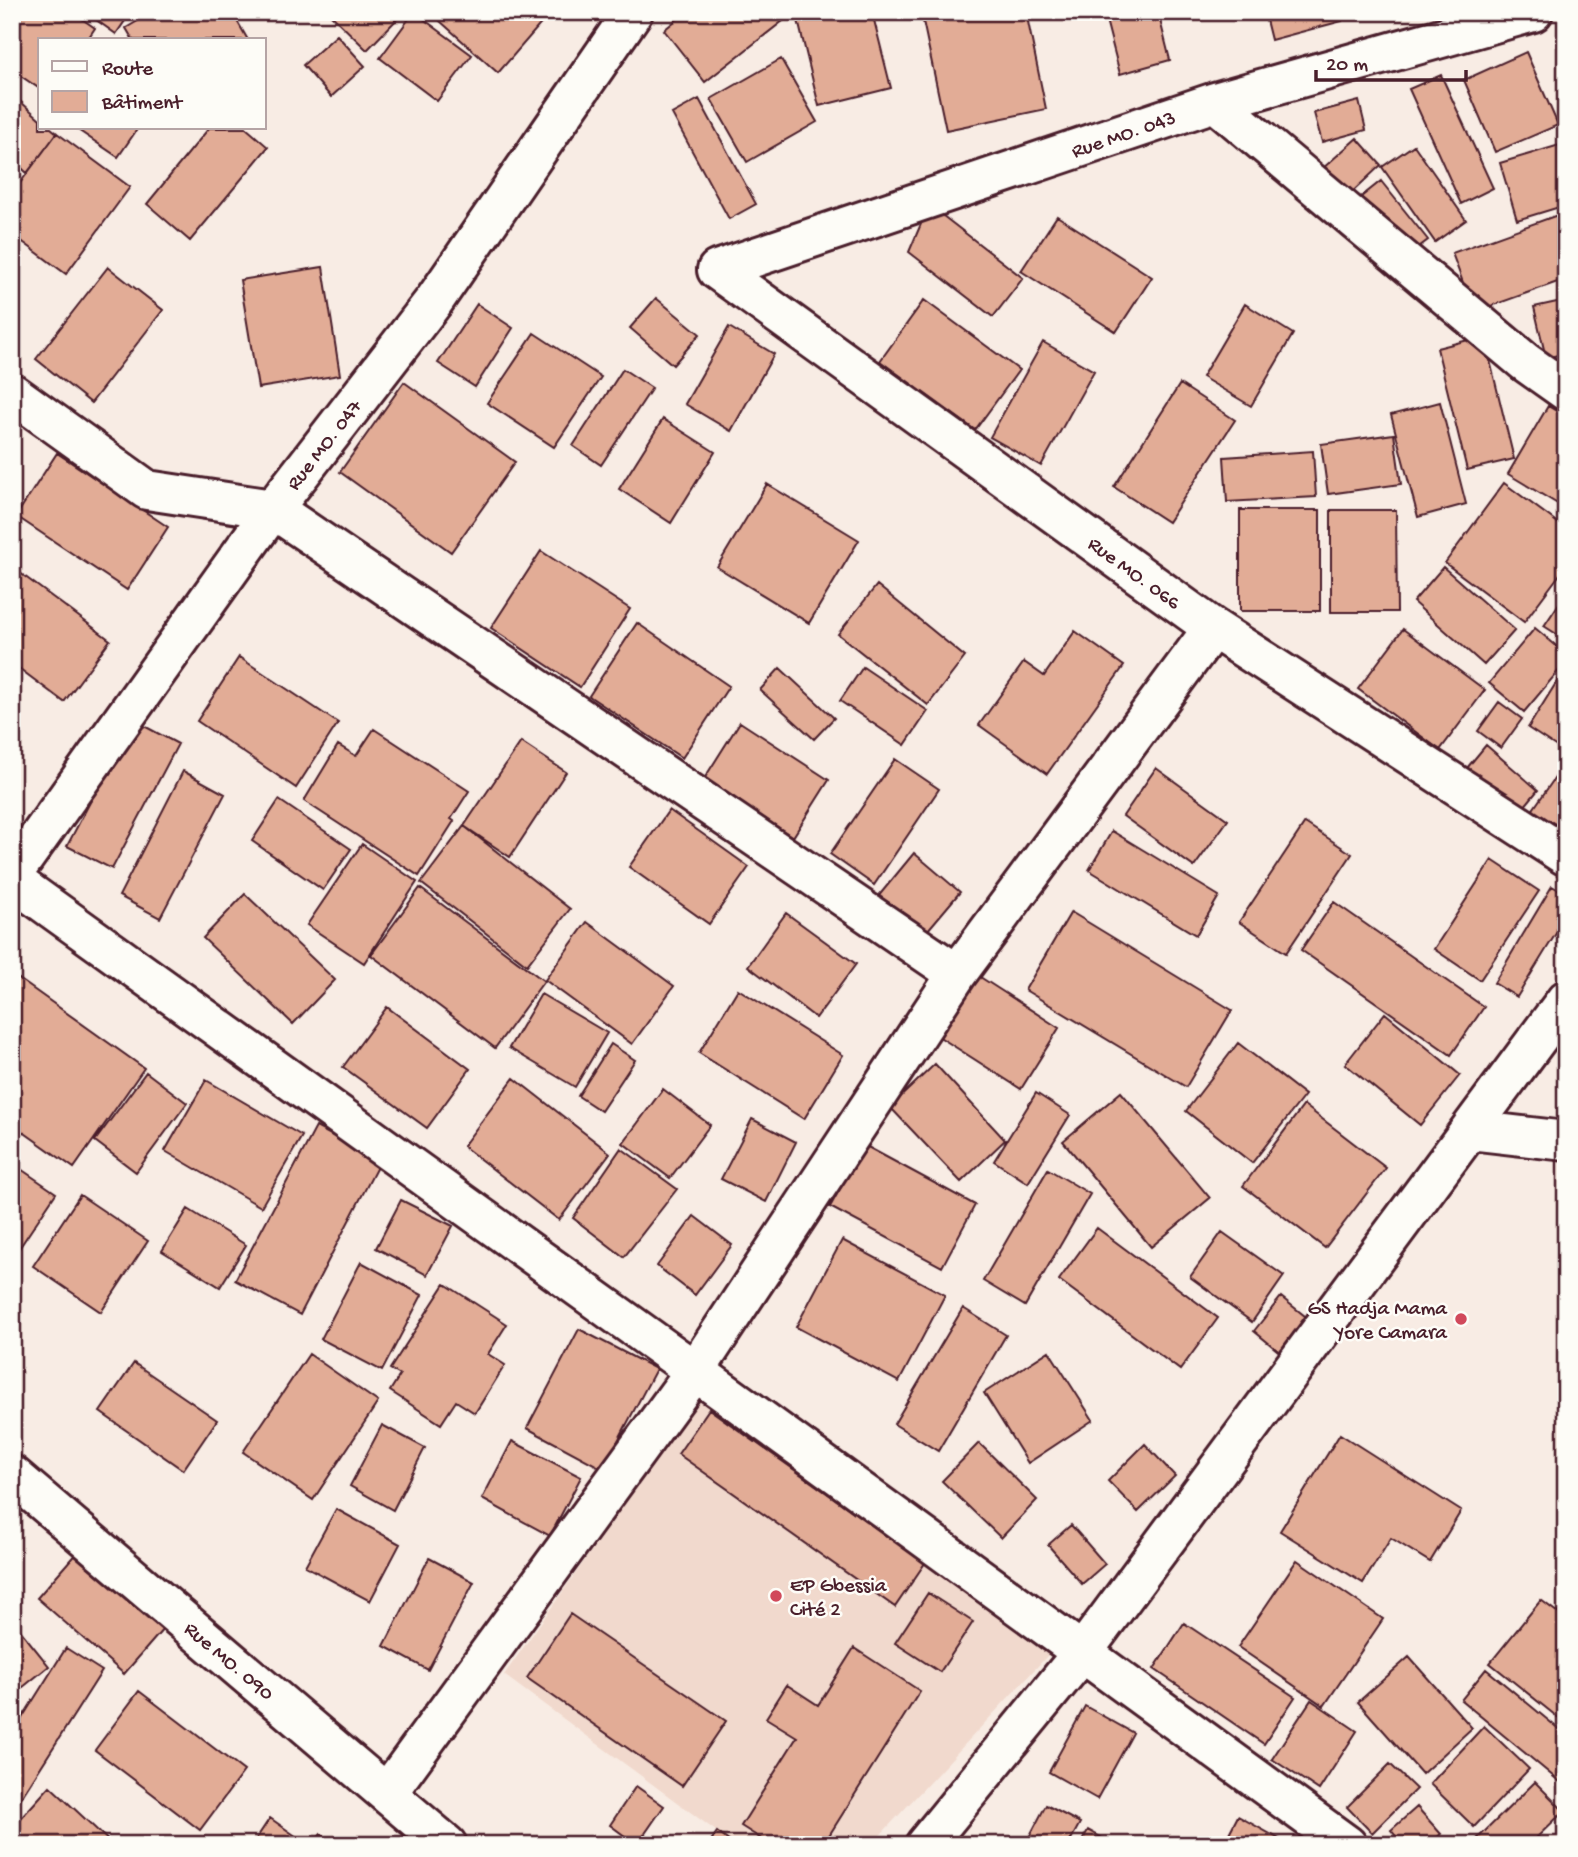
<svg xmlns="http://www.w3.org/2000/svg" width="1578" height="1857" font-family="'Gochi Hand',sans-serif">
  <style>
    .built { fill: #f1d9cd }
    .building { fill: #e2ac96; stroke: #4a1f2b; stroke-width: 2 }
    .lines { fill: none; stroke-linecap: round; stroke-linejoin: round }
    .minor-casing { stroke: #4a1f2b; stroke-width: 44 }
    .minor { stroke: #fdfcf7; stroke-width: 38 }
    .poi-dot { fill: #d1495b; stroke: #fdfcf7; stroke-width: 2.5 }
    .labels { text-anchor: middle; stroke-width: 5; stroke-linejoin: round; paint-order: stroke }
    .street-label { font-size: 21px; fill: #4a1f2b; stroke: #fdfcf7 }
    .poi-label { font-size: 21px; fill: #4a1f2b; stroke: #fdfcf7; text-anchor: end }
  </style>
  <rect width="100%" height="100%" fill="#f8ece4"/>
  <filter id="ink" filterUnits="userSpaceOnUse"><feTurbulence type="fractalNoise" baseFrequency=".0143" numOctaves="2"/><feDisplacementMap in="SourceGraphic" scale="14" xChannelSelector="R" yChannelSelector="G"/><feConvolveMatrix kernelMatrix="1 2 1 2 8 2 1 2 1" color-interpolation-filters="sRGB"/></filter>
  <g filter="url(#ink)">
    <path class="built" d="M 706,1388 L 1062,1640 L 871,1845 L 735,1845 L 504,1675 Z"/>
    <path class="building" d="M 12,12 L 72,12 L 95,28 L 87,40 L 40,40 L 40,89 L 12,70 Z
      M 85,12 L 131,12 L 116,34 Z
      M 153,12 L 232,12 L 248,40 L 133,40 L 126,28 Z
      M 328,12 L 404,12 L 367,50 Z
      M 414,12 L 472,55 L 437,101 L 380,58 Z
      M 430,12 L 538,12 L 545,19 L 498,73 Z
      M 686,12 L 785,12 L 788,17 L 705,82 L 664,30 Z
      M 796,12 L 872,12 L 891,88 L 819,106 Z
      M 964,12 L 1026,12 L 1046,109 L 946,130 L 923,21 Z
      M 1104,12 L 1158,12 L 1170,60 L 1120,74 Z
      M 1264,12 L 1340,12 L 1342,21 L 1271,40 Z
      M 337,35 L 365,66 L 331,97 L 303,65 Z
      M 1526,52 L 1558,125 L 1495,152 L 1464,80 Z
      M 781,59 L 817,122 L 747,162 L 711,99 Z
      M 1441,75 L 1493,188 L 1461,204 L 1409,89 Z
      M 12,94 L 40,119 L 40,128 L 51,128 L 57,133 L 27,173 L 12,159 Z
      M 699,99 L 756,204 L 729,219 L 672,114 Z
      M 1359,101 L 1366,130 L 1322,142 L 1314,113 Z
      M 75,128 L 138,128 L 118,157 Z
      M 209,128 L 246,128 L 268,147 L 190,241 L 147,204 Z
      M 57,133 L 130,187 L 66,274 L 12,234 L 12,194 Z
      M 1357,138 L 1381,165 L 1347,197 L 1322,169 Z
      M 1566,143 L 1566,205 L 1517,220 L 1500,163 Z
      M 1414,145 L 1466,220 L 1435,242 L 1382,167 Z
      M 1381,181 L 1428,240 L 1408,255 L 1361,197 Z
      M 929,205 L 1023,278 L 993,317 L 909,252 Z
      M 1566,212 L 1566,279 L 1474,312 L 1452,253 Z
      M 1057,216 L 1152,277 L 1116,332 L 1021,271 Z
      M 108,267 L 163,310 L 91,403 L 36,359 Z
      M 323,267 L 340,375 L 258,388 L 240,280 Z
      M 656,298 L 700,334 L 673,365 L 630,328 Z
      M 924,300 L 1019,370 L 975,430 L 880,361 Z
      M 1566,300 L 1566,353 L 1546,358 L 1534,307 Z
      M 477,304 L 513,328 L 475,387 L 438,363 Z
      M 1245,304 L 1293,334 L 1251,406 L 1202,377 Z
      M 729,327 L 774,354 L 731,431 L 685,404 Z
      M 534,333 L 601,377 L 554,447 L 487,403 Z
      M 1484,336 L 1514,459 L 1467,470 L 1437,348 Z
      M 1043,342 L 1094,371 L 1041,466 L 990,437 Z
      M 623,369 L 652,388 L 601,465 L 573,446 Z
      M 404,382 L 515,462 L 451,552 L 340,472 Z
      M 1180,384 L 1235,420 L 1168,522 L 1114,487 Z
      M 1440,402 L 1466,504 L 1418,517 L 1391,415 Z
      M 1548,406 L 1566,417 L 1566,509 L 1508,474 Z
      M 663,419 L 715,452 L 671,523 L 619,489 Z
      M 1394,434 L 1401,484 L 1328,494 L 1321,444 Z
      M 1313,451 L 1316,497 L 1227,502 L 1224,457 Z
      M 57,453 L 168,527 L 127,590 L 16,516 Z
      M 1504,483 L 1566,529 L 1566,566 L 1524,622 L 1445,563 Z
      M 767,484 L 859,540 L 809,623 L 717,567 Z
      M 1240,510 L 1320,510 L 1320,611 L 1240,611 Z
      M 1331,510 L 1396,510 L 1397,612 L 1331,612 Z
      M 541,551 L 630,609 L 580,687 L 491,628 Z
      M 12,567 L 110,640 L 64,702 L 12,663 Z
      M 1443,567 L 1515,630 L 1484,665 L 1413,602 Z
      M 877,585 L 965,657 L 928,705 L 838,634 Z
      M 1566,593 L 1566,640 L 1544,626 Z
      M 637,623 L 729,686 L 682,758 L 589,696 Z
      M 1535,628 L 1566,654 L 1566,662 L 1524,712 L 1489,683 Z
      M 1403,629 L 1485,690 L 1440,750 L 1358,689 Z
      M 1075,631 L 1124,666 L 1047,774 L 979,725 L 1024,662 L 1044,676 Z
      M 239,657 L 338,723 L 296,788 L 197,721 Z
      M 863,667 L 928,711 L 905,745 L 840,701 Z
      M 1566,667 L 1566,753 L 1528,728 Z
      M 780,668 L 834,718 L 814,739 L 760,690 Z
      M 1499,702 L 1522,719 L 1501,748 L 1478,731 Z
      M 133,720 L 178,744 L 112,869 L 67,846 Z
      M 740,722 L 829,780 L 793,837 L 704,779 Z
      M 374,729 L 469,791 L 451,819 L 454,821 L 419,876 L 304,801 L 338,745 L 356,756 Z
      M 521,742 L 566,772 L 510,857 L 464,826 Z
      M 1486,745 L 1538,790 L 1519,813 L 1467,768 Z
      M 895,759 L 939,789 L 874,885 L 830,854 Z
      M 1156,768 L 1228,820 L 1194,867 L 1123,816 Z
      M 1561,769 L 1566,772 L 1566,846 L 1527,818 Z
      M 183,771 L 225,794 L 160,918 L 119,896 Z
      M 279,800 L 351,849 L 323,890 L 252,841 Z
      M 669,810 L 749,867 L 709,924 L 629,867 Z
      M 1305,823 L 1352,854 L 1286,953 L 1239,922 Z
      M 464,826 L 570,909 L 527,965 L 421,883 Z
      M 1112,831 L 1219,896 L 1196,935 L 1089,870 Z
      M 362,844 L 417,882 L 364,963 L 307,925 Z
      M 914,853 L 960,892 L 922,937 L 877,898 Z
      M 1492,860 L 1539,891 L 1480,980 L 1434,949 Z
      M 1552,886 L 1566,894 L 1566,917 L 1517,997 L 1494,983 Z
      M 420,888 L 544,981 L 495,1048 L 371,955 Z
      M 245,894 L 335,980 L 293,1024 L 203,938 Z
      M 1334,902 L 1484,1007 L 1451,1055 L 1301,950 Z
      M 1071,912 L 1232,1010 L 1186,1087 L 1025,990 Z
      M 786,913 L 856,964 L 816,1018 L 748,966 Z
      M 587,922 L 674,986 L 632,1044 L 545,980 Z
      M 12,974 L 144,1068 L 74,1168 L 12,1124 Z
      M 977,975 L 1059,1028 L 1021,1089 L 938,1036 Z
      M 738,989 L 843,1055 L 804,1119 L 699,1053 Z
      M 541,994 L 607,1033 L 575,1087 L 509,1048 Z
      M 387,1007 L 470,1069 L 427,1128 L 343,1067 Z
      M 1385,1013 L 1460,1075 L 1420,1125 L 1345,1064 Z
      M 1238,1043 L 1305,1095 L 1252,1163 L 1186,1111 Z
      M 611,1044 L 635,1060 L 601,1111 L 578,1096 Z
      M 935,1064 L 1005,1140 L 961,1182 L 890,1107 Z
      M 146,1072 L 187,1103 L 136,1172 L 95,1141 Z
      M 514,1078 L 610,1153 L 559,1220 L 463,1146 Z
      M 206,1080 L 302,1136 L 261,1207 L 165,1151 Z
      M 663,1089 L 710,1125 L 670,1178 L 623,1143 Z
      M 1121,1092 L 1210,1198 L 1151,1247 L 1063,1141 Z
      M 1036,1093 L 1070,1115 L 1028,1183 L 994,1161 Z
      M 1304,1105 L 1386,1168 L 1325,1248 L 1243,1186 Z
      M 752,1119 L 796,1142 L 766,1202 L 721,1179 Z
      M 316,1127 L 380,1161 L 300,1315 L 235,1280 Z
      M 864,1145 L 975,1205 L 942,1267 L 830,1207 Z
      M 621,1148 L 677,1189 L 624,1257 L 573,1218 Z
      M 12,1163 L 56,1193 L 12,1259 Z
      M 1048,1169 L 1090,1194 L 1025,1306 L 983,1281 Z
      M 80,1195 L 148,1241 L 101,1312 L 33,1266 Z
      M 401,1200 L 453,1226 L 427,1275 L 376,1248 Z
      M 188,1209 L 246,1245 L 220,1287 L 162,1251 Z
      M 694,1216 L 732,1245 L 695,1295 L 657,1266 Z
      M 1097,1228 L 1218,1318 L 1180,1370 L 1059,1280 Z
      M 1222,1232 L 1284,1276 L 1252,1322 L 1190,1277 Z
      M 842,1240 L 945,1295 L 899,1382 L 796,1327 Z
      M 361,1262 L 422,1295 L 382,1371 L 321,1339 Z
      M 445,1284 L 507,1324 L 488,1354 L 505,1365 L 475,1413 L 456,1401 L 441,1424 L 390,1391 L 400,1375 L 390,1369 Z
      M 1281,1297 L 1315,1324 L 1288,1359 L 1254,1331 Z
      M 963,1308 L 1006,1335 L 938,1451 L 894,1424 Z
      M 579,1329 L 656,1369 L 603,1469 L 527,1428 Z
      M 1049,1351 L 1093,1420 L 1028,1463 L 984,1393 Z
      M 309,1354 L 378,1402 L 313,1500 L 243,1452 Z
      M 134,1363 L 217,1420 L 183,1470 L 100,1412 Z
      M 709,1409 L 925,1563 L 895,1607 L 678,1454 Z
      M 382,1425 L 425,1448 L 393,1510 L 350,1486 Z
      M 1340,1434 L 1461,1511 L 1430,1562 L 1391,1538 L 1363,1583 L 1280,1531 Z
      M 512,1441 L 581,1477 L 550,1536 L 482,1499 Z
      M 979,1443 L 1037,1500 L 1001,1538 L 942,1481 Z
      M 1145,1444 L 1175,1476 L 1138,1512 L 1108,1481 Z
      M 336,1509 L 400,1544 L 370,1601 L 305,1566 Z
      M 1071,1525 L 1105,1564 L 1082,1584 L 1048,1545 Z
      M 78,1551 L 164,1628 L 124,1674 L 37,1598 Z
      M 429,1558 L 474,1582 L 428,1670 L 384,1646 Z
      M 1297,1560 L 1383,1619 L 1324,1706 L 1238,1647 Z
      M 928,1593 L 973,1622 L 940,1672 L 895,1643 Z
      M 1541,1600 L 1566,1619 L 1566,1724 L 1490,1663 Z
      M 570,1614 L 726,1721 L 682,1786 L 527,1678 Z
      M 12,1620 L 49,1666 L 12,1696 Z
      M 1184,1623 L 1295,1697 L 1264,1744 L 1154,1669 Z
      M 66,1648 L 102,1671 L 12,1812 L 12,1734 Z
      M 854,1648 L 920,1691 L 823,1845 L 771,1845 L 741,1826 L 797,1737 L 766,1718 L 787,1685 L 818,1705 Z
      M 1409,1657 L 1472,1728 L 1422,1774 L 1358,1702 Z
      M 1486,1669 L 1566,1735 L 1566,1775 L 1560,1782 L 1461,1700 Z
      M 139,1691 L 244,1771 L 200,1830 L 95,1750 Z
      M 1311,1700 L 1357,1731 L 1319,1790 L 1272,1759 Z
      M 1085,1706 L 1133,1733 L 1097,1799 L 1049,1772 Z
      M 1484,1726 L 1529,1769 L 1474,1827 L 1430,1784 Z
      M 1390,1764 L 1416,1789 L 1372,1833 L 1347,1807 Z
      M 1535,1782 L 1564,1811 L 1529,1845 L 1477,1845 L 1474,1842 Z
      M 50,1786 L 113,1845 L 16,1845 L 12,1841 L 12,1828 Z
      M 636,1786 L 664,1806 L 637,1845 L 610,1825 Z
      M 1046,1805 L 1080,1823 L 1068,1845 L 1025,1845 Z
      M 1417,1807 L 1441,1834 L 1428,1845 L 1403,1845 L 1391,1830 Z
      M 1238,1816 L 1290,1845 L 1223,1845 Z
      M 270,1818 L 297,1837 L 292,1845 L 252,1845 Z
      M 1088,1830 L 1115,1845 L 1080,1845 Z
      M 717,1832 L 734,1845 L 708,1845 Z
      M 321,1834 L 335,1845 L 312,1845 Z"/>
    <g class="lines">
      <defs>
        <path id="minor" d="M 1215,102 L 1525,362 L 1566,391
          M 717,270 L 1213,628 L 1566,856
          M 717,270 L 1215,102 L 1533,12
          M 12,393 L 147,490 L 273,509 L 957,974
          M 12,875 L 273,509 L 434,301 L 633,12
          M 12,880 L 695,1371 L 1347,1845
          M 1470,1130 L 1566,1141
          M 12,1475 L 447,1845
          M 387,1793 L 695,1371 L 957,974 L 1213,628
          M 925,1845 L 1082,1653 L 1566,1000"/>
      </defs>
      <use href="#minor" class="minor-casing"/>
      <use href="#minor" class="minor"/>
    </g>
  </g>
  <g class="poi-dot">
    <circle cx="1461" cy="1319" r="7"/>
    <circle cx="776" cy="1596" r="7"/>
  </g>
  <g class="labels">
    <g class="street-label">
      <text transform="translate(1123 133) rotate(-19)" y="7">Rue MO. 043</text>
      <text transform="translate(323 444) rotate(-52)" y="7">Rue MO. 047</text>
      <text transform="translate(1135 572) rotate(36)" y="7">Rue MO. 066</text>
      <text transform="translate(230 1660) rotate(40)" y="7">Rue MO. 090</text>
    </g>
    <g class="poi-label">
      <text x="1447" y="1314">GS Hadja Mama<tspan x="1447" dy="24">Yore Camara</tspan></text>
      <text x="790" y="1591" text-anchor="start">EP Gbessia<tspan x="790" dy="24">Cité 2</tspan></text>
    </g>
  </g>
  <rect width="1578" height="1857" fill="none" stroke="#fdfcf7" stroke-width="42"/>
  <rect x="21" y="21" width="1536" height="1815" fill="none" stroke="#4a1f2b" stroke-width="2.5" filter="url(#ink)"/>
  <rect x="38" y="38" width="228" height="91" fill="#fdfcf7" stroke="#b5a4a5" stroke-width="2"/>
  <rect x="52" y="61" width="35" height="10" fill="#fdfcf7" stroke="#b5a4a5" stroke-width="2"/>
  <text x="102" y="74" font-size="21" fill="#4a1f2b">Route</text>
  <rect x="52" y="91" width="35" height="21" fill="#e2ac96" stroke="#b5a4a5" stroke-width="2"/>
  <text x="102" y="108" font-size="21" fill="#4a1f2b">Bâtiment</text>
  <path d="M1316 70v10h150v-10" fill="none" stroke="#4a1f2b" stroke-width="3.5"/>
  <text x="1326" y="70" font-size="21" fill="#4a1f2b" stroke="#fdfcf7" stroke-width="5" paint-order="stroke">20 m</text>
</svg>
